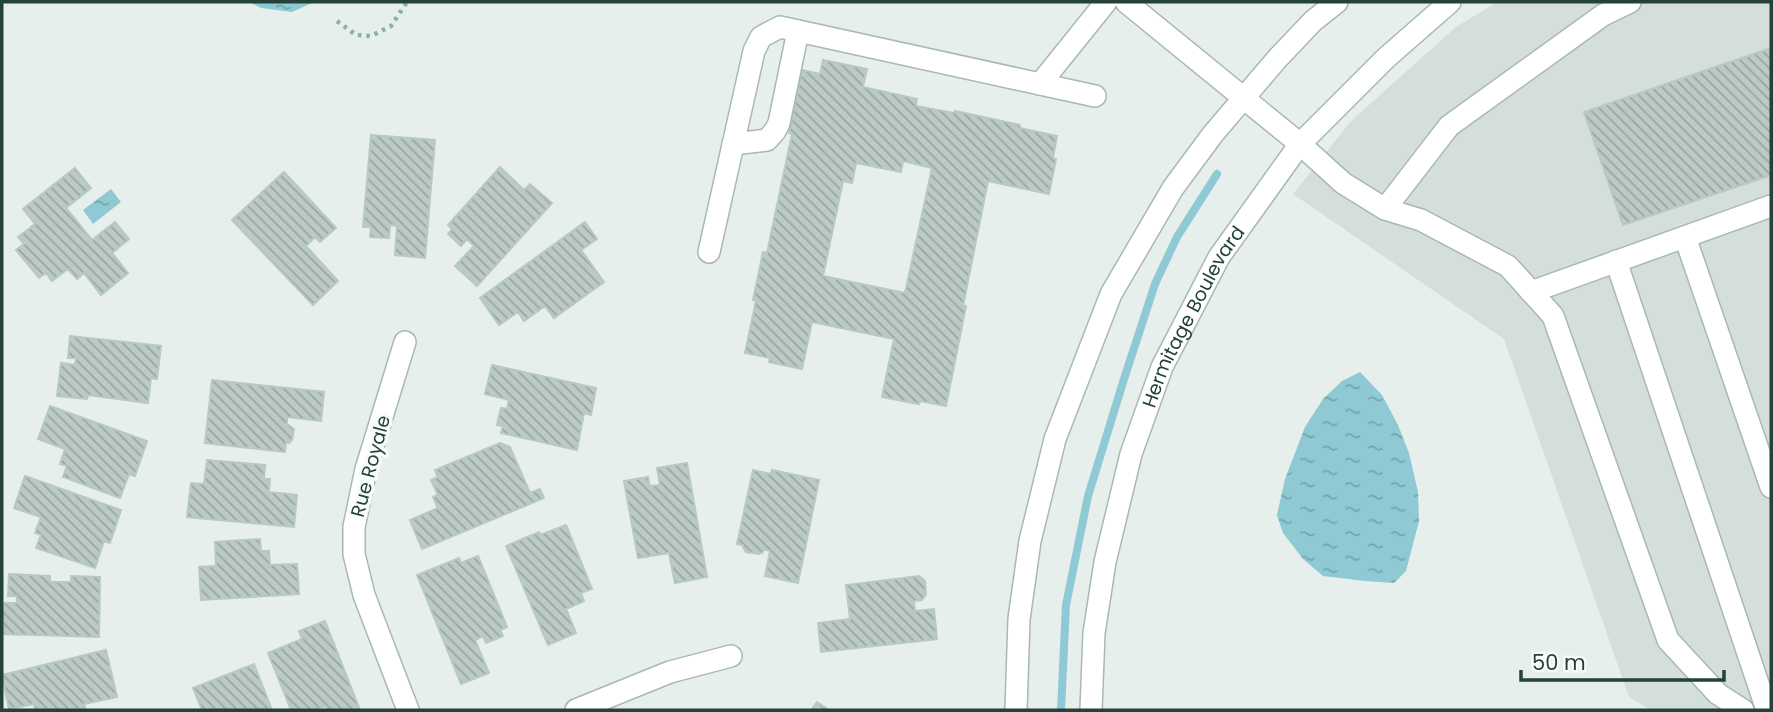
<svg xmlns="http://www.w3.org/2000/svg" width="1773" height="712" font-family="Poppins,sans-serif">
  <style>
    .built { fill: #d4dfda }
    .water { fill: url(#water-ripples) }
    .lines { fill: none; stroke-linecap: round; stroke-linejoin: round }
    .stream { stroke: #8ec9d4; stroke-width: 8 }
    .building { fill: url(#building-back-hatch); stroke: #b8c9c2; stroke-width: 2; fill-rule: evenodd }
    .minor-casing { stroke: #a8b8b2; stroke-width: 24 }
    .path { stroke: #86b3a5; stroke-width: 4.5; stroke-dasharray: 3.5 5; stroke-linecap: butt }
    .minor { stroke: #fff; stroke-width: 21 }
    .labels { text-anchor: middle; stroke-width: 7; stroke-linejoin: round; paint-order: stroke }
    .street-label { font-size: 19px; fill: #24423a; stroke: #f7fbf9 }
  </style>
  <defs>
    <pattern id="water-ripples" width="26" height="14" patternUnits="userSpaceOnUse" patternTransform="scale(1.75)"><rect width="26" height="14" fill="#8ec9d4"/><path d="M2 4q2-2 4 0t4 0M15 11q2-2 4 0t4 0" fill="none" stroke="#74a5ad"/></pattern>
    <pattern id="building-back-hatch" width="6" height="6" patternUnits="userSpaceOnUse" patternTransform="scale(1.75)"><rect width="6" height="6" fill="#bbcac4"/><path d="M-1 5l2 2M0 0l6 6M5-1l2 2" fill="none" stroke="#98a6a0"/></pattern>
  </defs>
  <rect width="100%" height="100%" fill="#e6efeb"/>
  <path class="built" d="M 1497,2 L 1771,2 L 1771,710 L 1651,710 L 1629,697 L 1504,339 L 1293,194 L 1351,121 L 1456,27 Z"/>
  <path class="water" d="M 249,2 L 314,2 L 292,12 L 261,8 Z
    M 111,189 L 121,202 L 93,224 L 83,210 Z
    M 1360,372 L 1382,395 L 1398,425 L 1409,453 L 1418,492 L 1419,521 L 1406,571 L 1394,583 L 1365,581 L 1323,576 L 1303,559 L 1283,533 L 1277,515 L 1285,479 L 1305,427 L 1323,399 L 1342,381 Z"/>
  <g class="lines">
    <path class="stream" d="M 1061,710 L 1066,605 L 1088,496 L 1124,379 L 1155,284 L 1177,237 L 1217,174"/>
  </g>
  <path class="building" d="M 1771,48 L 1771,175 L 1623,225 L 1584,112 Z
    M 823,60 L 867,69 L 863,87 L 917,99 L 916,106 L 954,113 L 955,111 L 1020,125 L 1020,128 L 1057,136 L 1053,158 L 1056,159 L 1049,194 L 988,181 L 963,306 L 966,306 L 946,406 L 920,401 L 919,404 L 882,397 L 894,339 L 812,322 L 802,369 L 769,362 L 770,358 L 745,353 L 756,301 L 753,300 L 763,252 L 767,253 L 792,134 L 789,133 L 802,70 L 820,74 ZM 903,161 L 932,168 L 905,293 L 823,276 L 843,181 L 852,183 L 856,163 L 901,172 Z
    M 371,135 L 435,140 L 425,258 L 395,255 L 397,226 L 390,225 L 389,238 L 370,237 L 371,227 L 363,227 Z
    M 500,167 L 524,190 L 530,184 L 552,203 L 477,286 L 455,266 L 474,246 L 467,239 L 461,246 L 448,234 L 452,229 L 448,225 Z
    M 75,168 L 91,188 L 66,208 L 92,240 L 115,222 L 129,239 L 112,253 L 128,273 L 101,295 L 84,273 L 77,279 L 68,269 L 52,281 L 46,273 L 39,278 L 16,250 L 24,244 L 18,237 L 35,224 L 23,209 Z
    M 284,172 L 336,228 L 320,242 L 315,237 L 306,246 L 338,281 L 313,305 L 232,220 Z
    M 585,222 L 597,239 L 581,250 L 604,282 L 554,318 L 545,306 L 524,321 L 518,312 L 499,325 L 480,298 Z
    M 70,336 L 161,346 L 157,379 L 151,378 L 148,403 L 88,395 L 87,399 L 57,396 L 61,363 L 75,365 L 76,358 L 68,358 Z
    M 492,365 L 596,388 L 591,415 L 584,413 L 577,450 L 501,433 L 503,426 L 497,425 L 501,408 L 507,409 L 509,400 L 485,394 Z
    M 212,380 L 324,392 L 321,421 L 287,417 L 287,424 L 294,429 L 292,440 L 289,443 L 286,442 L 285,452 L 205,443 Z
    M 50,406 L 147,441 L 135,476 L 129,474 L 120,498 L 63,477 L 67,466 L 60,464 L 65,449 L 38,439 Z
    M 500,443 L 510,447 L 530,493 L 540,489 L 544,498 L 422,549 L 410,520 L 438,508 L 433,497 L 438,495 L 431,480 L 438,477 L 435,470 Z
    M 207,460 L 265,465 L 264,479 L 270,479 L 269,492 L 297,495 L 294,527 L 187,517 L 191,483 L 204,484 Z
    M 687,463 L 707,577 L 675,583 L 669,553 L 638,558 L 624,481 L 648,477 L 650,486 L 660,485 L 657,468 Z
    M 753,470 L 771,474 L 772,470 L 819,480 L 798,583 L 765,576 L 770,551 L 763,549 L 763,552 L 759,554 L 746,552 L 743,547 L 743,545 L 737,544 Z
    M 25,476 L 121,510 L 110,543 L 104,541 L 95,568 L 36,548 L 41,535 L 35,533 L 41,517 L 14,508 Z
    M 566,525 L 592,589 L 581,593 L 584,601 L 566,609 L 576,633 L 548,645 L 506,546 L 539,532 L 540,535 Z
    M 260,539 L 261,551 L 269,551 L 270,565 L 297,564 L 299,594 L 201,600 L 199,567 L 216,566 L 215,542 Z
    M 478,556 L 507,627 L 500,630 L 503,636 L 486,643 L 483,636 L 475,640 L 489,673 L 461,684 L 417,575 L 459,558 L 461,563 Z
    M 9,574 L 50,576 L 50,582 L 71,582 L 71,576 L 100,577 L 99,637 L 2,634 L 2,603 L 17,603 L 17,596 L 8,596 Z
    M 919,576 L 925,581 L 926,594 L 922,600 L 914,601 L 915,611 L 934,609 L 937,639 L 821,652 L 818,623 L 850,619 L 846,585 Z
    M 325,621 L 360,710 L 328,710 L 326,706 L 320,708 L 321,710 L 291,710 L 268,653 L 302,639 L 299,631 Z
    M 106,650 L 117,697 L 84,704 L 86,710 L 35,710 L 34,704 L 9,709 L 2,675 Z
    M 254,664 L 272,710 L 202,710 L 193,688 Z
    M 817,702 L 829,710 L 811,710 Z"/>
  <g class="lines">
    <defs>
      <g id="minor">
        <path d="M 1126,2 L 1300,144 L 1343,183 L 1385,209 L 1421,220 L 1508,266 L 1553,316 L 1668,640 L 1718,694 L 1743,710"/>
        <path d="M 1040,84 L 1106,2"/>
        <path d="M 733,144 L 767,140 L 775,131 L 779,123 L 798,31"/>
        <path d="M 1385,209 L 1449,126 L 1603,15 L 1630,2"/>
        <path d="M 1685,237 L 1771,487"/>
        <path d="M 709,252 L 754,51 L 761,37 L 780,27 L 1095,96"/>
        <path d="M 1616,261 L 1767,710"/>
        <path d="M 1531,292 L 1771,206"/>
        <path d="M 405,342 L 366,469 L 354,527 L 354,554 L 364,595 L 408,710"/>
        <path d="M 576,710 L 670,672 L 731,656"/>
        <path d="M 1016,710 L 1019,619 L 1030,541 L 1055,439 L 1111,294 L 1173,188 L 1213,134 L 1277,59 L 1313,21 L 1337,2"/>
        <path id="s1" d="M 1091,710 L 1094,633 L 1105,562 L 1131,454 L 1162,367 L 1219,257 L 1300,144 L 1386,58 L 1450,2"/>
      </g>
    </defs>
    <use href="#minor" class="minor-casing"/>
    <path class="path" d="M 337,21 L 356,35 L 371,36 L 391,26 L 407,2"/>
    <use href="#minor" class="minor"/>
  </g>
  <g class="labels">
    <g class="street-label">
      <text dy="7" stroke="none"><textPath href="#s1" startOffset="411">Hermitage Boulevard</textPath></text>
      <text transform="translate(370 466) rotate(-75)" y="7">Rue Royale</text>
    </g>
  </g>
  <rect width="1773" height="712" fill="none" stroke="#24423a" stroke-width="7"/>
  <path d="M1521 670v10h203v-10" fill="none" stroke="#24423a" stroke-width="3.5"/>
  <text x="1532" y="670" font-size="21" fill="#24423a" stroke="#f7fbf9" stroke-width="5" paint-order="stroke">50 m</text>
</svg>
